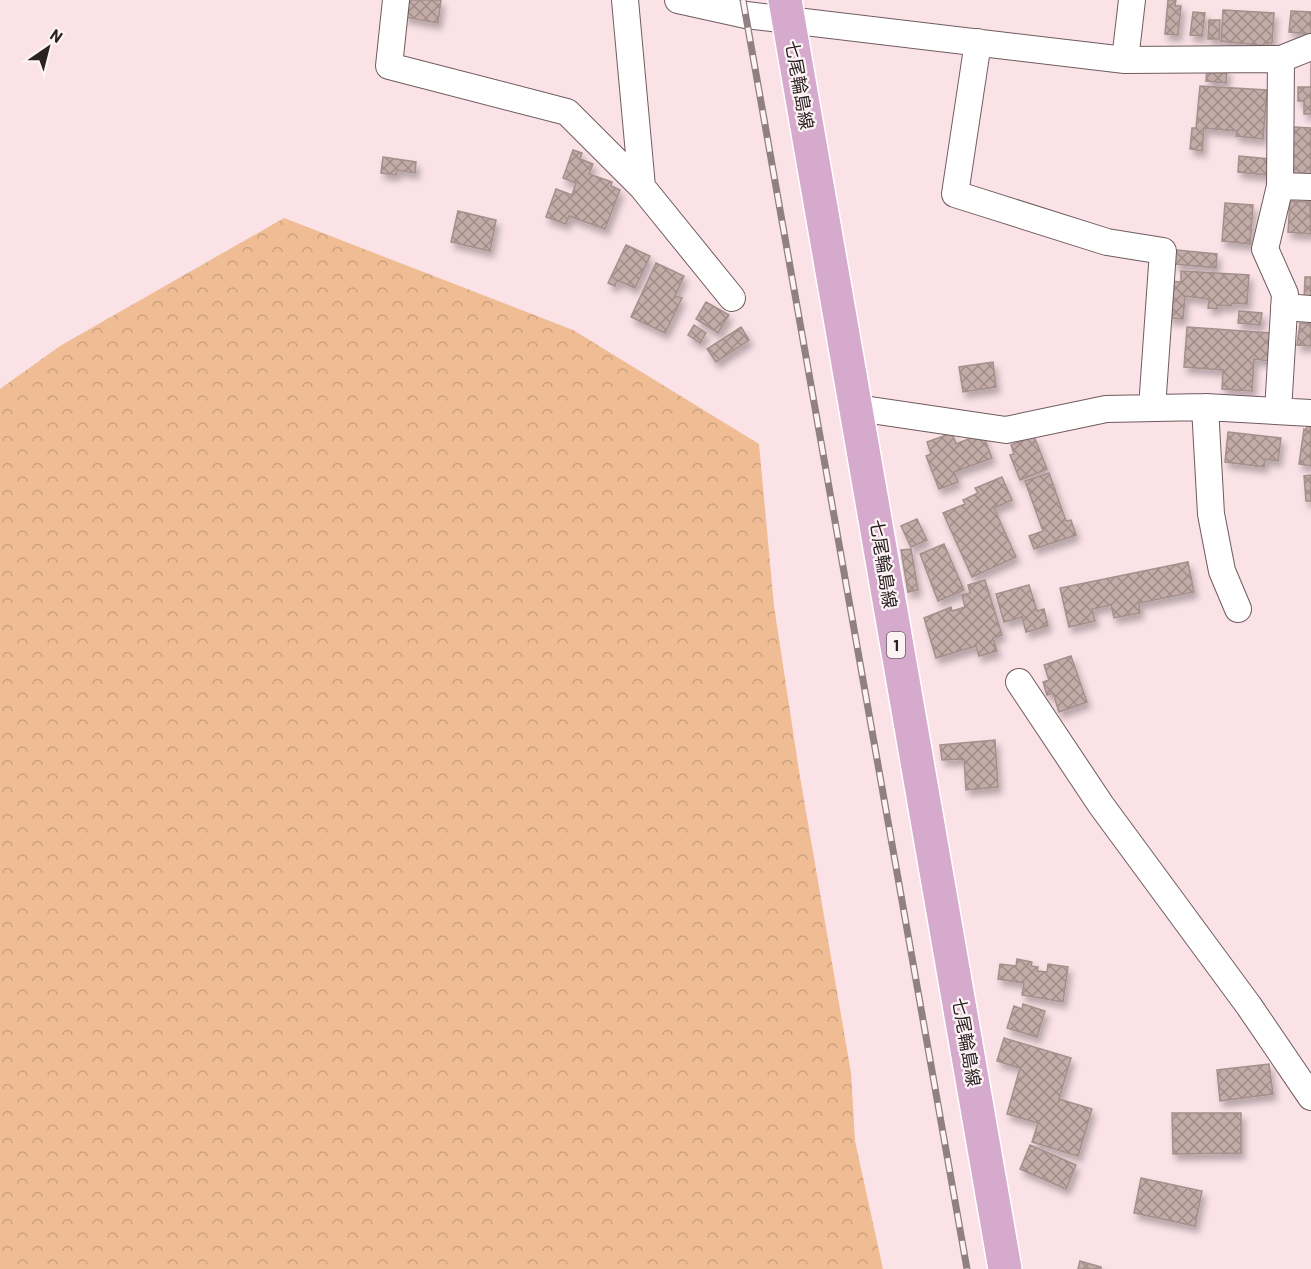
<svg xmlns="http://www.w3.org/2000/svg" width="1311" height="1269" font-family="Barlow,'Noto Sans JP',sans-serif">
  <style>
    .forest { fill: url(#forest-crowns) }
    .building { fill: url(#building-cross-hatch); stroke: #a58f8b; stroke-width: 1.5; filter: url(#shadow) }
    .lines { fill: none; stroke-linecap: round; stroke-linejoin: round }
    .minor-casing { stroke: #6f5b5f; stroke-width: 28 }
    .primary-casing { stroke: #fff; stroke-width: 36 }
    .minor { stroke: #fff; stroke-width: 26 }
    .primary { stroke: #d5aacd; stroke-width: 33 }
    .rail-casing { stroke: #907f83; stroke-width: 7 }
    .rail { stroke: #fdf3f5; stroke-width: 4.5; stroke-dasharray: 14; stroke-linecap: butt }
    .labels { text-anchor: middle; stroke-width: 4.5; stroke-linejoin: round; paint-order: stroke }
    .shield { fill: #fdf3f5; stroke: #696062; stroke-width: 1.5 }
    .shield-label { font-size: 16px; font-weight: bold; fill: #2a2123 }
    .street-label { font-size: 18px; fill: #2a2123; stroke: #fdf3f5 }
  </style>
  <defs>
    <pattern id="forest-crowns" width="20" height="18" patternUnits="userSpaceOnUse" patternTransform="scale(1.5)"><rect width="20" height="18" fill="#efbc94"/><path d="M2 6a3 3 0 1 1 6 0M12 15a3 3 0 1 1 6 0" fill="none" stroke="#cda17f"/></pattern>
    <pattern id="building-cross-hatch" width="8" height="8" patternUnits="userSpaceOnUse" patternTransform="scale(1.5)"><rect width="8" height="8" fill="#c3aca7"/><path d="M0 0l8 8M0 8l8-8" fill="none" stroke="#9f8c88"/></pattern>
    <filter id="shadow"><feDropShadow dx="3.5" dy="6" stdDeviation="3" flood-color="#0004"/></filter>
  </defs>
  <rect width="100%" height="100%" fill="#fae2e7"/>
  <path class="forest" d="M 284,218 L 573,330 L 759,444 L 774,606 L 799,771 L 851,1073 L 855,1141 L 883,1269 L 0,1269 L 0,389 L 60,346 Z"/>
  <path class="building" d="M 407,0 L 441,0 L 438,23 L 404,17 Z
    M 1168,0 L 1176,0 L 1175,6 L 1181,6 L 1178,35 L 1165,34 Z
    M 1223,10 L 1274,13 L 1272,43 L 1268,43 L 1267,46 L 1221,41 Z
    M 1291,11 L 1311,12 L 1311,34 L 1289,32 Z
    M 1193,12 L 1205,13 L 1202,36 L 1190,35 Z
    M 1209,20 L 1220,20 L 1219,39 L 1208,39 Z
    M 1311,59 L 1311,114 L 1304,114 L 1304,101 L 1298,101 L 1298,87 L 1311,87 Z
    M 1207,67 L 1227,69 L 1226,83 L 1206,81 Z
    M 1200,86 L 1267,90 L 1263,139 L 1236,136 L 1237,131 L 1204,128 L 1202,151 L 1190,149 L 1192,128 L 1196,128 Z
    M 1293,127 L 1311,128 L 1311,176 L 1292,176 L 1292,136 L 1293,136 Z
    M 573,150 L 582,153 L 580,159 L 593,164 L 589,174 L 612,182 L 611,186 L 620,190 L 605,229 L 569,216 L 566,224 L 546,217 L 556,189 L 572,195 L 576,183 L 563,178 Z
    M 1239,156 L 1269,159 L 1267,175 L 1238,172 Z
    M 383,157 L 416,162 L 415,173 L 397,170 L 396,175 L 381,173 Z
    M 1310,198 L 1311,234 L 1288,232 L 1290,201 L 1310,202 Z
    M 1225,203 L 1253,205 L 1250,244 L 1222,241 Z
    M 458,211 L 496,220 L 490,251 L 451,242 Z
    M 626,245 L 650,256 L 635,288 L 617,280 L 615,286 L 608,283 Z
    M 1176,250 L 1217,254 L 1216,268 L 1175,264 Z
    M 656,263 L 684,276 L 675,296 L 682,298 L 665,333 L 631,317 Z
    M 1181,271 L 1249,275 L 1247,304 L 1232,303 L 1231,306 L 1217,305 L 1217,309 L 1208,308 L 1209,299 L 1185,296 L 1183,319 L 1168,318 L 1170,281 L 1181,282 Z
    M 1305,277 L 1311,277 L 1311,301 L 1304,301 Z
    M 706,302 L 729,315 L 718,333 L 696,319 Z
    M 1239,311 L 1262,313 L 1260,325 L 1238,323 Z
    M 1300,323 L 1311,324 L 1311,346 L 1297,345 Z
    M 694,325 L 706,333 L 700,343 L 688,335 Z
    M 741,327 L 749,340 L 716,362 L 707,349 Z
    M 1187,327 L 1271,333 L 1269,361 L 1254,359 L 1252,391 L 1222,389 L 1223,370 L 1184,367 Z
    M 993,362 L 996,387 L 963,392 L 959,367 Z
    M 1307,426 L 1311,427 L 1311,466 L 1299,464 L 1304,429 L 1306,430 Z
    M 981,430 L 992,458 L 954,472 L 958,482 L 939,489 L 926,456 L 931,454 L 927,442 L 952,433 L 956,444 L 973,437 Z
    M 1228,432 L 1281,438 L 1278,461 L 1265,459 L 1264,467 L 1225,462 Z
    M 1034,436 L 1047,469 L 1020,480 L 1010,455 L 1014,454 L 1011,445 Z
    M 1049,473 L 1066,521 L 1071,520 L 1076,535 L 1034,549 L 1029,536 L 1043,531 L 1025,481 Z
    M 1311,475 L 1311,501 L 1306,501 L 1304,476 Z
    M 1002,477 L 1012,500 L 994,508 L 1016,557 L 972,577 L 943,513 L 965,504 L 963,500 L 978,493 L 975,488 Z
    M 917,519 L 927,540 L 911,547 L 901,526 Z
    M 944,544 L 964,590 L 938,601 L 920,554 Z
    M 911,549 L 918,590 L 908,592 L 901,550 Z
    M 1188,562 L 1194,592 L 1139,603 L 1140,613 L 1114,618 L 1111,605 L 1092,609 L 1095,621 L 1069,627 L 1060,588 Z
    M 985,580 L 1002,635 L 993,638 L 997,651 L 979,656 L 976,646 L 936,658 L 924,618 L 951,607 L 952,611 L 965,607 L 962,595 L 970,593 L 968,585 Z
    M 1029,585 L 1037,611 L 1044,609 L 1048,626 L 1026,632 L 1022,617 L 1004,622 L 996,594 Z
    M 1071,656 L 1087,702 L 1059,712 L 1053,693 L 1047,695 L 1043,682 L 1049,680 L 1044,665 Z
    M 995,740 L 998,787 L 966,790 L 964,759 L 942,760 L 940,745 Z
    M 1017,959 L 1032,962 L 1031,966 L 1038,967 L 1037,971 L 1047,972 L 1048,964 L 1068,967 L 1063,1002 L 1022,995 L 1024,983 L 998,979 L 1000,964 L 1016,966 Z
    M 1023,1004 L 1045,1011 L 1037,1037 L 1007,1028 L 1014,1006 L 1022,1009 Z
    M 1004,1038 L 1071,1058 L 1059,1099 L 1092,1109 L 1078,1156 L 1032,1142 L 1038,1123 L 1007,1114 L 1020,1068 L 997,1061 Z
    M 1269,1064 L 1273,1094 L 1220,1101 L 1217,1070 Z
    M 1172,1113 L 1241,1113 L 1241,1153 L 1173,1154 Z
    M 1030,1145 L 1076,1165 L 1066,1189 L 1020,1169 Z
    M 1141,1178 L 1202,1191 L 1195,1226 L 1134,1213 Z
    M 1080,1261 L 1101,1267 L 1101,1269 L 1078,1269 Z"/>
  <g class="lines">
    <defs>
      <path id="minor" d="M 396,0 L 389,66 L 567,112 L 642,187 L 625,0
        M 678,0 L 746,15 L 1125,60 L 1281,59 L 1311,47
        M 978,42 L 955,194 L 1107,242 L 1163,251 L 1152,408
        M 1125,60 L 1132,0
        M 1280,186 L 1311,187
        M 642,187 L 732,298
        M 1284,307 L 1311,309
        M 1205,407 L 1211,514 L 1222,571 L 1238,609
        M 857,408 L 1006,430 L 1106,409 L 1205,407 L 1311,413
        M 1278,411 L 1285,294 L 1265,249 L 1280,186 L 1281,59
        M 1019,682 L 1101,805 L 1249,1006 L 1311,1097"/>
      <path id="primary" d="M 785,0 L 1005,1269"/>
    </defs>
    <use href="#minor" class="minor-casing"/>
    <use href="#primary" class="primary-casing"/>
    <use href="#minor" class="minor"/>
    <use href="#primary" class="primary"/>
    <defs>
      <path id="rail" d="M 743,0 L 967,1269"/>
    </defs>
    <use href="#rail" class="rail-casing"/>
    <use href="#rail" class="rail"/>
  </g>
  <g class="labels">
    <rect class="shield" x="887" y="632" width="18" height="26" rx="4.5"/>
    <g class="shield-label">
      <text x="896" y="651">1</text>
    </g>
    <g class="street-label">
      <text transform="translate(799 85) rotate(80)" y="6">七尾輪島線</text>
      <text transform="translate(883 564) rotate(81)" y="6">七尾輪島線</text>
      <text transform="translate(966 1042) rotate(80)" y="6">七尾輪島線</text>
    </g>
  </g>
  <g transform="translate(48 48) rotate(35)" stroke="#fdf3f5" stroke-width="4.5" paint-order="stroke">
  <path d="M0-4.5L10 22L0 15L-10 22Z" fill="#2a2123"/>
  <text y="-9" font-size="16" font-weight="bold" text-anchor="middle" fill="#2a2123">N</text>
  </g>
</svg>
